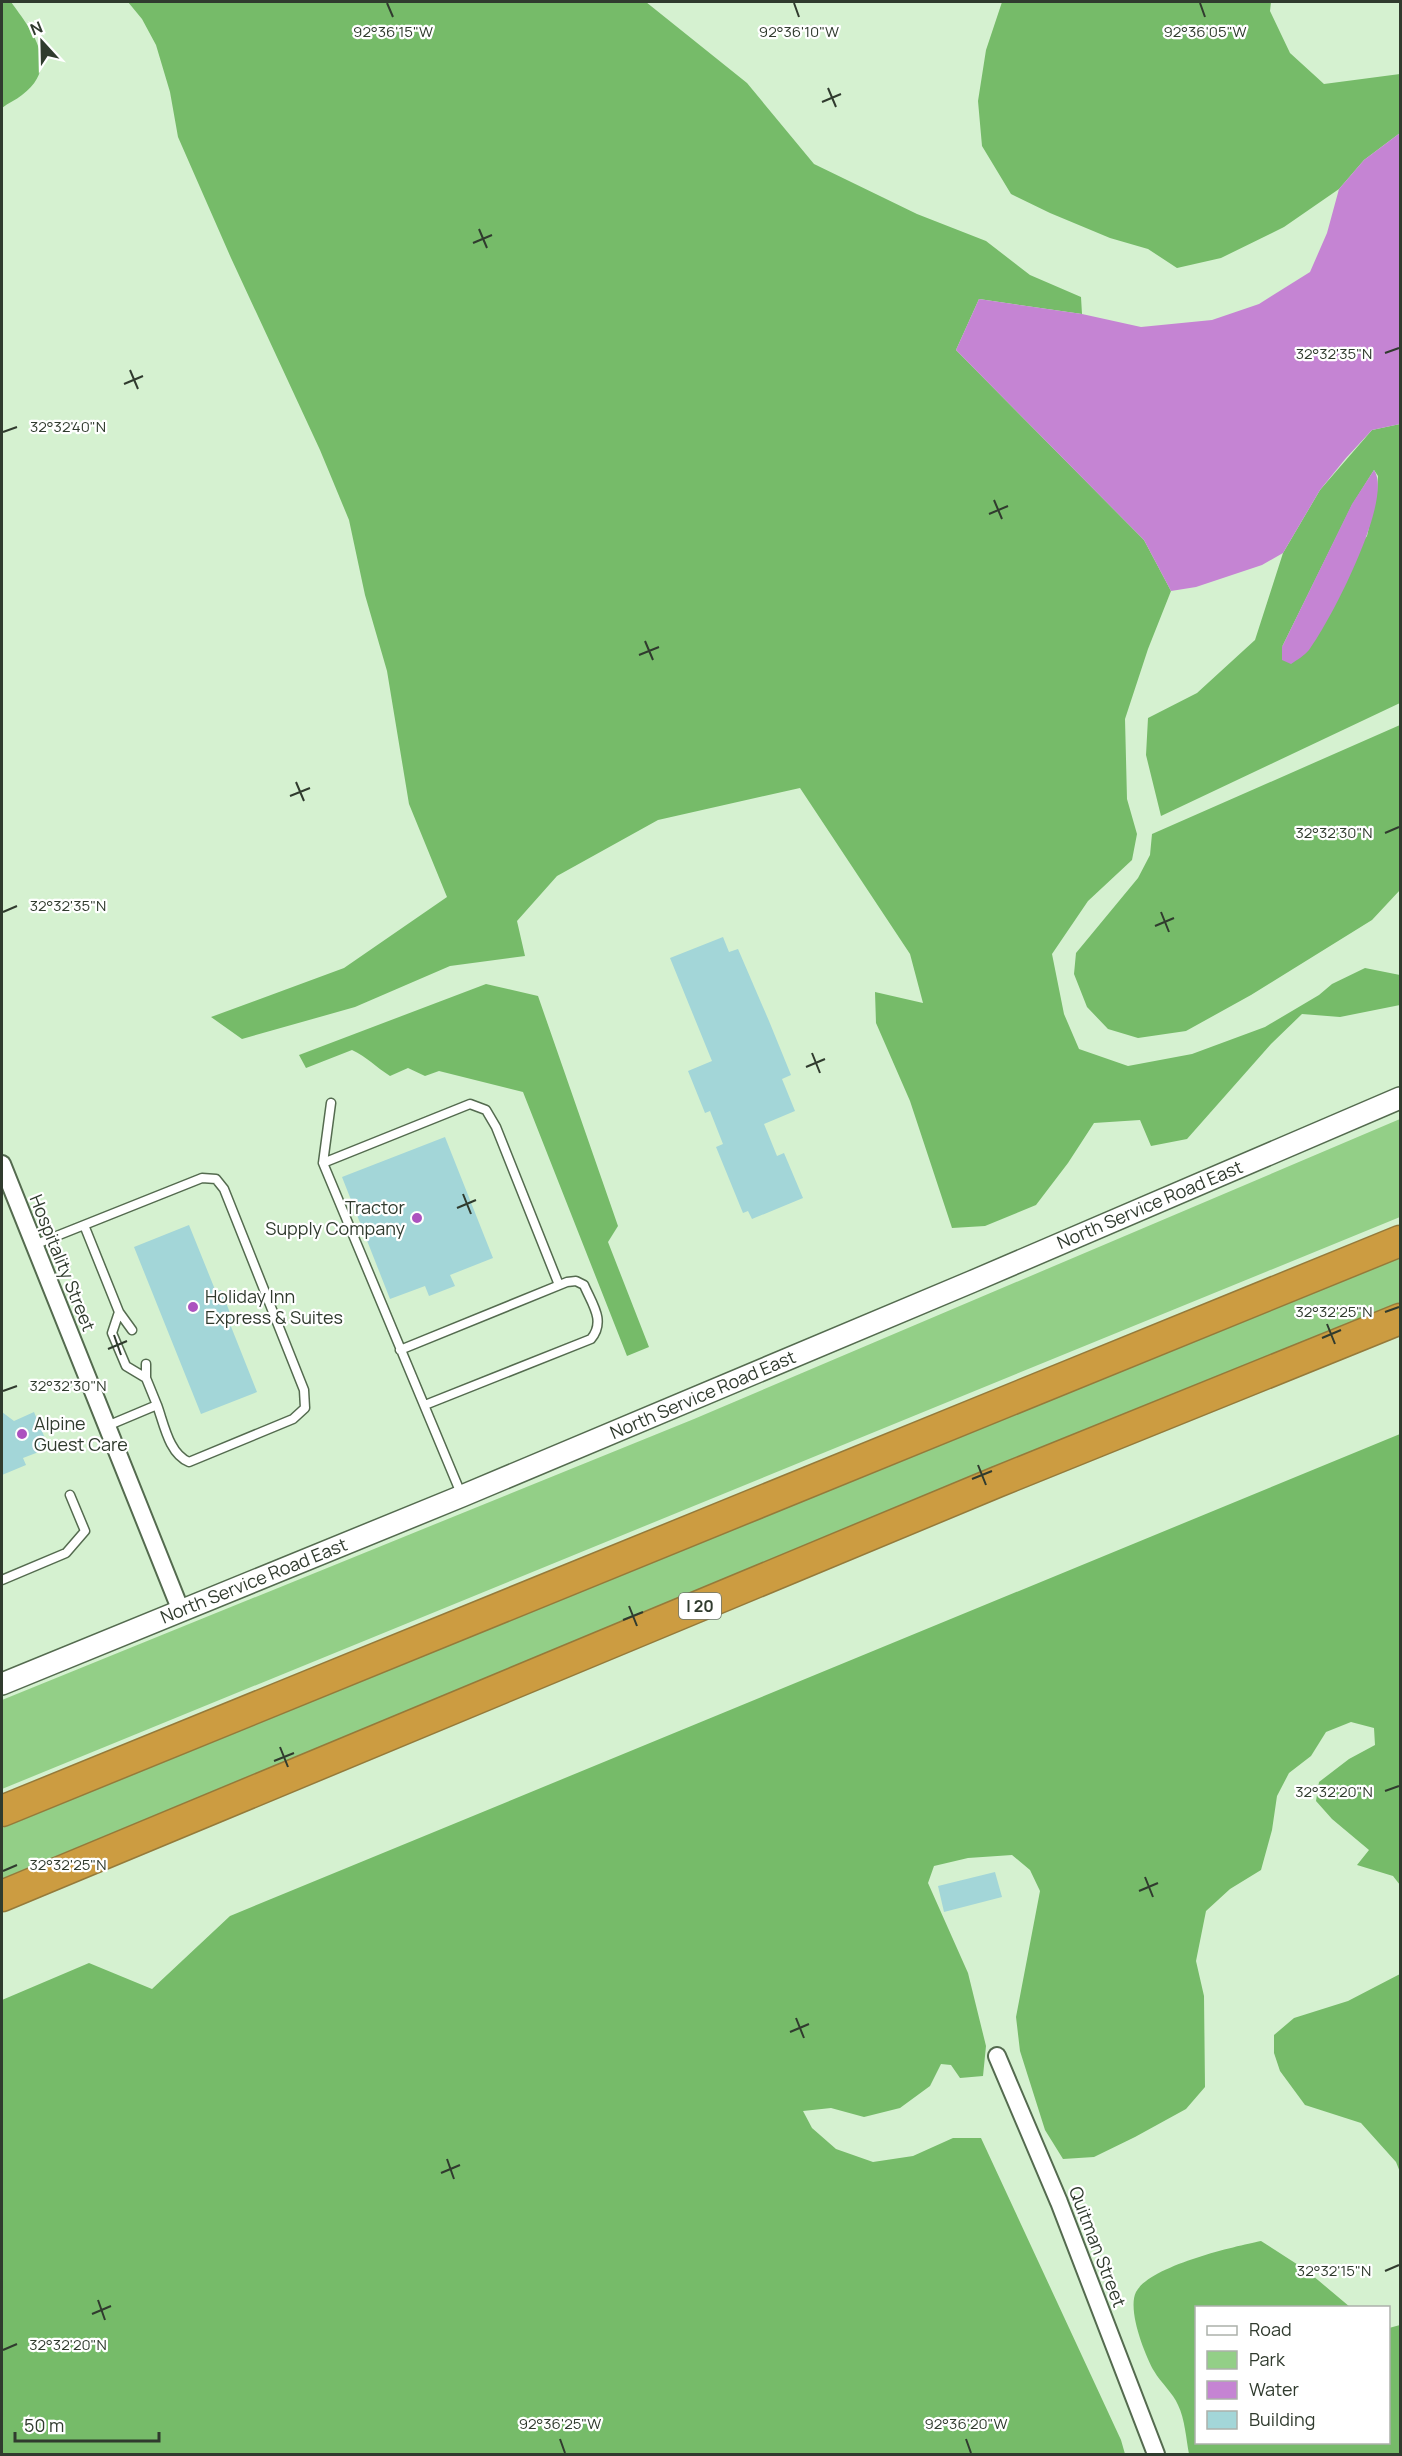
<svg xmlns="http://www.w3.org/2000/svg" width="1402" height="2456" font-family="Manrope,sans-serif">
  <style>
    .green { fill: #93cf87 }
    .forest { fill: #76bb69; fill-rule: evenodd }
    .water { fill: #c584d3 }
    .building { fill: #a3d6d8 }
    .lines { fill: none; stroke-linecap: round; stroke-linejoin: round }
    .service-casing { stroke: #546b4f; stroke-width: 11 }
    .minor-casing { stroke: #546b4f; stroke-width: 20 }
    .tertiary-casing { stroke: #546b4f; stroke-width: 24 }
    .motorway-casing { stroke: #957a3a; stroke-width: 33 }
    .service { stroke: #fff; stroke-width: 8 }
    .minor { stroke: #fff; stroke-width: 16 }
    .tertiary { stroke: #fff; stroke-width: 21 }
    .motorway { stroke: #cc9c41; stroke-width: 30 }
    .ticks { fill: none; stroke: #303b2e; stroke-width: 2 }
    .poi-dot { fill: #ac52bf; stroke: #fff; stroke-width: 2 }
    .labels { text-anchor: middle; stroke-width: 4.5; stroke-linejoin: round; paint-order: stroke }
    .shield { fill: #fff; stroke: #6e766d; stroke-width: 1.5 }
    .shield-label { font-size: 16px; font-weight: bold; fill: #303b2e }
    .street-label { font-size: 18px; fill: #303b2e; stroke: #fff }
    .poi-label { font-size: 18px; fill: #303b2e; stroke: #fff; text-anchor: start }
    .ticks-label { font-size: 15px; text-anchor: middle; fill: #303b2e; stroke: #fff; stroke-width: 4.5; stroke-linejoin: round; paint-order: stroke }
  </style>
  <rect width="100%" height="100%" fill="#d5f1d0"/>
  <path class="green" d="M 1400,1119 L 1400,1217 L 2,1789 L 2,1700 L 694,1419 Z
    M 1400,1256 L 1400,1309 L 2,1881 L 2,1828 Z"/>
  <path class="forest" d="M 2,2 L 11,2 C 32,31 61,66 22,95 C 16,100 8,103 2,108 Z
    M 128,2 L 646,2 L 747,83 L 814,164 L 917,214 L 986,241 L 1030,275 L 1081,297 L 1082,314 L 979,299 L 956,350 L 1144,540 L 1171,591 L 1148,649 L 1125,719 L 1127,799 L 1137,834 L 1132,860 L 1088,901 L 1052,954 L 1064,1014 L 1079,1049 L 1128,1066 L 1192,1054 L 1265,1027 L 1319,995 L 1332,984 L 1365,968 L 1400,975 L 1400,1005 L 1340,1017 L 1302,1014 L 1271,1044 L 1187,1139 L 1151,1146 L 1140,1120 L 1094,1123 L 1068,1163 L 1036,1205 L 985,1226 L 952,1228 L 910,1101 L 876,1023 L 875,992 L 923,1003 L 910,954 L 800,788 L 658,820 L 557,876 L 517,921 L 525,956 L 450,966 L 355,1007 L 242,1039 L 211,1017 L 344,968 L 447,897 L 409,804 L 387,671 L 365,595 L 349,520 L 320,450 L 231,258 L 178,137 L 170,92 L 156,45 L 142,19 Z
    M 1002,2 L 1271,2 L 1270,11 L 1290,53 L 1324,84 L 1400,74 L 1400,133 L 1364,160 L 1339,189 L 1284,227 L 1221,258 L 1177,268 L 1148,249 L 1110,238 L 1050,213 L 1011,194 L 982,146 L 978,101 L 986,50 Z
    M 1400,424 L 1400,703 L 1161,816 L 1146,755 L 1148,718 L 1197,693 L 1255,640 L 1283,553 L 1320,490 L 1372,430 ZM 1374,470 L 1378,476 L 1377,492 L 1367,536 L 1282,647 L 1352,505 Z
    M 1400,725 L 1400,890 L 1372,920 L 1251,995 L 1186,1031 L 1138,1038 L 1108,1029 L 1087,1007 L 1074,974 L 1076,953 L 1138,878 L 1150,855 L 1152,834 Z
    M 486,984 L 538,996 L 618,1226 L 608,1242 L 649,1347 L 627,1356 L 523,1092 L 439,1071 L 425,1076 L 408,1068 L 390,1076 C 376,1067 367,1057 352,1050 L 306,1068 L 299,1055 Z
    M 1400,1434 L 1400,1885 L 1393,1876 L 1357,1865 L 1369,1850 L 1332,1819 L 1316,1801 L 1319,1782 L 1349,1759 L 1375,1745 L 1374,1728 L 1351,1722 L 1326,1732 L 1311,1756 L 1289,1773 L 1277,1796 L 1272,1830 L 1261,1870 L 1230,1889 L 1206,1911 L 1196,1961 L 1204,1996 L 1205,2087 L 1186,2109 L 1135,2137 L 1094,2157 L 1063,2159 L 1045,2130 L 1020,2051 L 1016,2017 L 1040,1891 L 1030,1870 L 1012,1855 L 968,1858 L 934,1866 L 928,1883 L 968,1973 L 986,2046 L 983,2076 L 960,2078 L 951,2065 L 941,2064 L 930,2086 L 900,2108 L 864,2117 L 831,2108 L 803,2111 L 812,2128 L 836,2149 L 873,2162 L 913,2156 L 953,2138 L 981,2138 L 1121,2440 L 1125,2454 L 2,2454 L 2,2000 L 89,1963 L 152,1989 L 230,1916 Z
    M 1400,1974 L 1400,2172 L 1396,2162 L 1361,2123 L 1305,2105 L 1280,2071 L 1274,2053 L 1274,2035 L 1294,2018 L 1348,2001 Z
    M 1261,2241 L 1306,2270 L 1350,2307 L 1196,2308 L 1196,2442 L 1388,2442 L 1389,2328 L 1400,2325 L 1400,2454 L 1189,2454 C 1186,2439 1185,2419 1178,2405 C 1173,2393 1161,2383 1154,2371 C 1145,2355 1127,2310 1136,2292 C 1150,2266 1232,2247 1261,2241 Z"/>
  <path class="water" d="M 1400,133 L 1400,424 L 1372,430 L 1346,458 L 1320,490 L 1283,553 L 1262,565 L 1196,587 L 1171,591 L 1144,540 L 956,350 L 979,299 L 1082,314 L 1141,327 L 1212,320 L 1259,304 L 1310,272 L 1327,233 L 1339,189 L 1364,160 Z
    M 1374,470 C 1394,499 1330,622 1309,650 C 1305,655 1297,660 1291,664 L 1282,660 L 1282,647 L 1352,504 Z"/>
  <path class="building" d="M 723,937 L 729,952 L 738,949 L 769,1021 L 791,1075 L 782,1079 L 795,1111 L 764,1124 L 777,1156 L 784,1153 L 803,1198 L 752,1219 L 748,1211 L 743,1213 L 716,1147 L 723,1144 L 710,1111 L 705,1113 L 688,1071 L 712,1061 L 670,958 Z
    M 445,1137 L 493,1258 L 450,1275 L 455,1286 L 429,1296 L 425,1286 L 390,1299 L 342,1177 Z
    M 189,1225 L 216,1292 L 221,1290 L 234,1323 L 230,1324 L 257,1392 L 201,1414 L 134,1247 Z
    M 2,1412 L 14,1421 L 34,1412 L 49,1448 L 23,1458 L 26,1465 L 2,1475 Z
    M 995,1872 L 1002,1897 L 944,1912 L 938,1886 Z"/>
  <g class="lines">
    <defs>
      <path id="service" d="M 331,1103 L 323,1163 L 462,1496
        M 323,1163 L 470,1104 L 486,1110 L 496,1127 L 559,1285
        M 84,1225 L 119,1312 L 132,1330
        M 34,1245 L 202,1178 L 216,1179 L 224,1189 L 304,1390 L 305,1408 L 293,1419 L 189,1462 C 169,1454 164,1424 157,1405 L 107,1426
        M 119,1312 L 112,1333 L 126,1366 L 146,1378
        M 400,1350 L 567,1282 L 576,1281 L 584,1285 C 592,1304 606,1321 591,1339 L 425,1405
        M 146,1364 L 146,1378 L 157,1405
        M 2,1580 L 66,1553 L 85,1531 L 70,1495"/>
      <path id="minor" d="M 2,1164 L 181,1611
        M 997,2056 L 1059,2202 L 1156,2454"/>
      <path id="tertiary" d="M 2,1684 L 462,1496 L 971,1282 L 1400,1098"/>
      <path id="motorway" d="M 2,1811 L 1400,1241
        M 2,1896 L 997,1482 L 1400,1319"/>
    </defs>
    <use href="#service" class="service-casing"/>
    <use href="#minor" class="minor-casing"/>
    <use href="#tertiary" class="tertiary-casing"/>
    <use href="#motorway" class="motorway-casing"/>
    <use href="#service" class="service"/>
    <use href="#minor" class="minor"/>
    <use href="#tertiary" class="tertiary"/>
    <use href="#motorway" class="motorway"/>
  </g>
  <path class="ticks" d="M 387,3 L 393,17M 794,3 L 799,17M 1200,3 L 1205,17M 828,88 L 836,107M 822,102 L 841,94M 479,229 L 487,248M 473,243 L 492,235M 1385,353 L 1399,348M 130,370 L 138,389M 124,384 L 143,376M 3,432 L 17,427M 994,500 L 1002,519M 989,514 L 1008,506M 645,641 L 653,660M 639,655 L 659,647M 296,782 L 304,801M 290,796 L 310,788M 1385,833 L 1399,827M 3,912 L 17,906M 1161,912 L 1169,932M 1155,926 L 1174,918M 812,1053 L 820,1073M 806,1067 L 825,1059M 463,1194 L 471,1214M 457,1208 L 476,1200M 1385,1312 L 1399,1307M 1327,1324 L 1335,1344M 114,1335 L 121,1355M 1322,1338 L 1341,1330M 108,1349 L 127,1341M 3,1391 L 17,1386M 978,1465 L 986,1485M 972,1479 L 992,1471M 629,1606 L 637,1626M 623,1620 L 643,1612M 280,1747 L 288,1767M 274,1761 L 294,1753M 1385,1791 L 1399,1786M 3,1871 L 17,1865M 1145,1877 L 1153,1897M 1139,1891 L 1158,1883M 796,2018 L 804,2038M 790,2032 L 809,2024M 447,2159 L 454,2179M 441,2173 L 460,2165M 1385,2271 L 1399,2265M 98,2300 L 105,2320M 92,2314 L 111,2306M 3,2350 L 17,2344M 560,2439 L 565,2453M 966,2439 L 971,2453"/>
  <g class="poi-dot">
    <circle cx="417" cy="1218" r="6"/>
    <circle cx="193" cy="1307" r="6"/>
    <circle cx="22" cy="1434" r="6"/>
  </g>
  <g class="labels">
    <rect class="shield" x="679" y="1593" width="42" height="26" rx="4.5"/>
    <g class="shield-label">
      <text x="700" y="1612">I 20</text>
    </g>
    <g class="street-label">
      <text transform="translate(1150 1205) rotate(-23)" y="6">North Service Road East</text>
      <text transform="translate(62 1263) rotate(68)" y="6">Hospitality Street</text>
      <text transform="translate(703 1395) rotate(-23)" y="6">North Service Road East</text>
      <text transform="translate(254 1581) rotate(-22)" y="6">North Service Road East</text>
      <text transform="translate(1097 2247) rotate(69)" y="6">Quitman Street</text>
    </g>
    <g class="poi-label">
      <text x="405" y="1214" text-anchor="end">Tractor<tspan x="405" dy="21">Supply Company</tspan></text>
      <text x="205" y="1303">Holiday Inn<tspan x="205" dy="21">Express &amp; Suites</tspan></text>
      <text x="34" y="1430">Alpine<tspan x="34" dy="21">Guest Care</tspan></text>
    </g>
  </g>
  <g class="ticks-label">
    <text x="393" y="37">92°36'15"W</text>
    <text x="799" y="37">92°36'10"W</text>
    <text x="1205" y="37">92°36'05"W</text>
    <text x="1334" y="359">32°32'35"N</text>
    <text x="68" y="432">32°32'40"N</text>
    <text x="1334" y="838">32°32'30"N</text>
    <text x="68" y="911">32°32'35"N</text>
    <text x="1334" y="1317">32°32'25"N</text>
    <text x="68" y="1391">32°32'30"N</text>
    <text x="1334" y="1797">32°32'20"N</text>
    <text x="68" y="1870">32°32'25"N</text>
    <text x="1334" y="2276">32°32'15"N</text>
    <text x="68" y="2350">32°32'20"N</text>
    <text x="560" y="2429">92°36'25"W</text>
    <text x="966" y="2429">92°36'20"W</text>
  </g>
  <rect width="1402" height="2456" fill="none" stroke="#303b2e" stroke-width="6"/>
  <rect x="1195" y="2306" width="195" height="138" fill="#ffffff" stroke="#acb1ab" stroke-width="1.5"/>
  <rect x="1207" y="2326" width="30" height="9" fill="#ffffff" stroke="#acb1ab" stroke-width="1.5"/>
  <text x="1249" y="2336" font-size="18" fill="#303b2e">Road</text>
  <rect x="1207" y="2351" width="30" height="18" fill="#93cf87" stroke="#acb1ab" stroke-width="1.5"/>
  <text x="1249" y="2366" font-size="18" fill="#303b2e">Park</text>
  <rect x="1207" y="2381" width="30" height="18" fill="#c584d3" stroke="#acb1ab" stroke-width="1.5"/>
  <text x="1249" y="2396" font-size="18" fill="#303b2e">Water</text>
  <rect x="1207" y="2411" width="30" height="18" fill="#a3d6d8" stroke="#acb1ab" stroke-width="1.5"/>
  <text x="1249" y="2426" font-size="18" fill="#303b2e">Building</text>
  <g transform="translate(42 42) rotate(338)" stroke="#ffffff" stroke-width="4.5" paint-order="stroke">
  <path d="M0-4.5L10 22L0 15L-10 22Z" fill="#303b2e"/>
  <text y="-9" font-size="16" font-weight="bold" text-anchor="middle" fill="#303b2e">N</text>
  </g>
  <path d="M15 2432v9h144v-9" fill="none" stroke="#303b2e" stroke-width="3"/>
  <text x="24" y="2432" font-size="18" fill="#303b2e" stroke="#ffffff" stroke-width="4.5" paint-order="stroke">50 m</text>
</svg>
